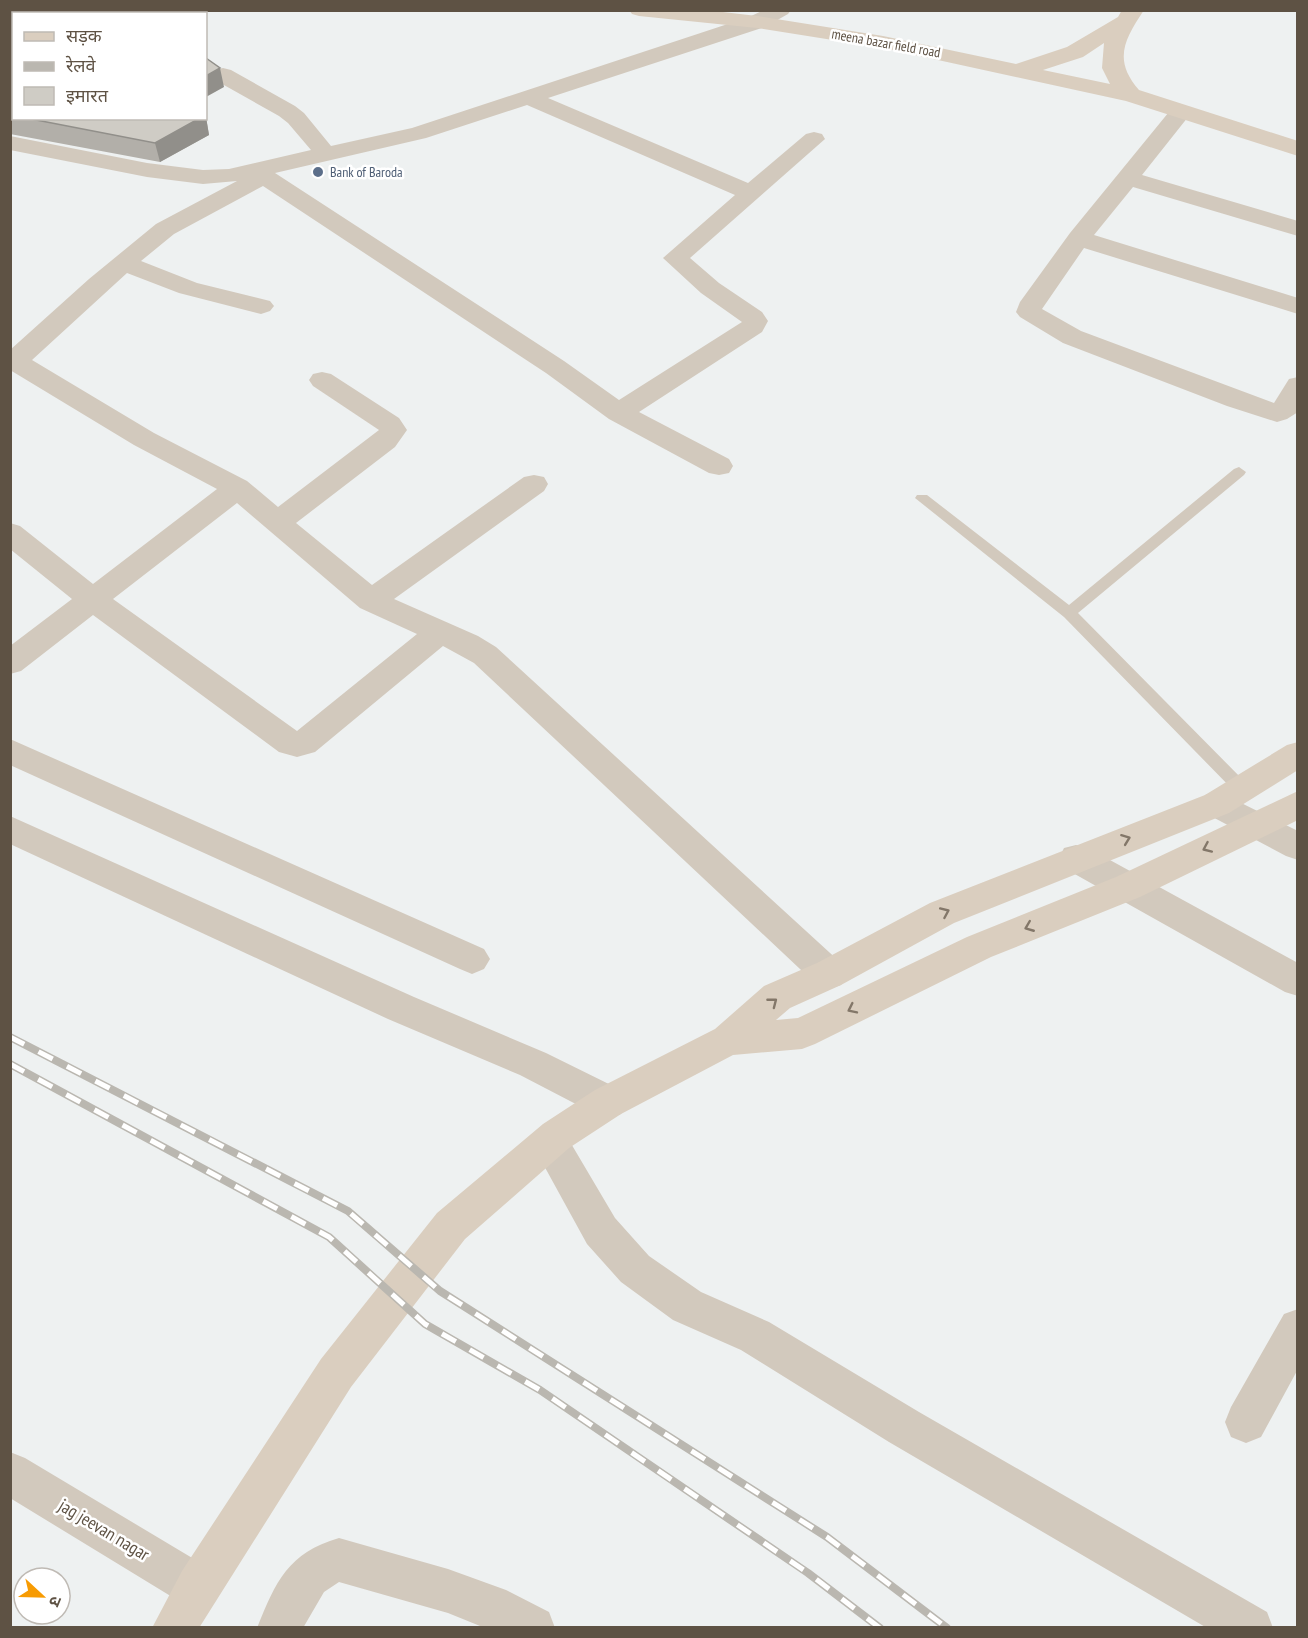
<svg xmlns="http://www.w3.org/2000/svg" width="1308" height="1638" font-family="'PT Sans Narrow','Noto Sans Devanagari',sans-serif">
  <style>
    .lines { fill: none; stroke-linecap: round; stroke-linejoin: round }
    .lane { fill: #d2c9bd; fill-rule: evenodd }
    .street { fill: #d2c9bd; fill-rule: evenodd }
    .secondary { fill: #dacebf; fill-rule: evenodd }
    .rail-casing { stroke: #bab7b0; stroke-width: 8 }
    .rail { stroke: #fff; stroke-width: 5; stroke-dasharray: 16; stroke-linecap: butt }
    .wall { fill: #b2afa9 }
    .shaded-wall { fill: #918f8a }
    .building { fill: #cfccc5; stroke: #918f8a; stroke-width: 1.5 }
    .oneway { stroke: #837769 }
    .service-dot { fill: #5c6f8a; stroke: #fff; stroke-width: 2 }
    .labels { text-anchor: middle; stroke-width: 5; stroke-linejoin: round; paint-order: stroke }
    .far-street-label { font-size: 14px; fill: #5e5244; stroke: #fff }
    .far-service-label { font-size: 14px; fill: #4e5e75; stroke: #fff; text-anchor: start }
    .near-street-label { font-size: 18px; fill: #5e5244; stroke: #fff }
  </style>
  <rect width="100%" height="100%" fill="#eef1f1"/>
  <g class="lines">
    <path class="lane" d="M 1239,467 L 1246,472 L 1244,475 L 1078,613 L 1248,785 L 1250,789 L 1248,793 L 1242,795 L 1236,793 L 1064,617 L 915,498 L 917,495 L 927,495 L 1069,605 L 1234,469 Z"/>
    <path class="street" d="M 123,10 L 146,10 L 144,14 L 121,14 Z
      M 764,10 L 791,10 L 788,14 L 765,27 L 548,98 L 748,183 L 806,134 L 814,132 L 822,134 L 825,139 L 690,258 L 719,283 L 762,312 L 768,321 L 762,332 L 639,412 L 729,459 L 733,466 L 729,473 L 719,475 L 709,473 L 609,419 L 546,373 L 263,186 L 174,234 L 141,261 L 197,283 L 270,301 L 274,306 L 270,311 L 261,314 L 179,293 L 127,273 L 32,360 L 154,433 L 247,481 L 278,507 L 379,430 L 313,386 L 309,380 L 313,374 L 322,372 L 331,374 L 399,418 L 407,430 L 395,447 L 296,523 L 372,585 L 524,477 L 534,475 L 544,477 L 548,484 L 544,491 L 394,599 L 478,636 L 496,647 L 841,963 L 847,974 L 841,985 L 829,989 L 817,985 L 474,663 L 443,646 L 315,752 L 297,757 L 279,752 L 93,615 L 21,671 L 10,674 L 10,646 L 72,599 L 10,549 L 10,523 L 20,526 L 93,584 L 217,489 L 134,445 L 10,370 L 10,350 L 89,279 L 156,224 L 237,181 L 203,184 L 147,177 L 10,150 L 10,136 L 147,163 L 203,170 L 229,169 L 311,150 L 288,123 L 279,116 L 215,80 L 212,75 L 215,70 L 223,68 L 231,70 L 295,106 L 304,113 L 331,146 L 412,128 L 749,17 ZM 527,105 L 735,195 L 663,258 L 701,293 L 742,322 L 619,400 L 564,361 L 275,173 L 426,138 ZM 237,503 L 360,608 L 417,634 L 297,731 L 113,599 Z
      M 10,43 L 14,43 L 14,55 L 10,55 Z
      M 1181,105 L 1189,107 L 1192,112 L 1142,175 L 1298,221 L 1298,236 L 1133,187 L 1094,235 L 1298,298 L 1298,314 L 1084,248 L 1042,309 L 1081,331 L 1274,403 L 1289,379 L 1298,377 L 1298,412 L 1287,419 L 1277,422 L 1227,406 L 1063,343 L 1020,317 L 1016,312 L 1020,302 L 1070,233 L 1173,107 Z
      M 10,739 L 484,949 L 490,959 L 484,969 L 472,974 L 460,969 L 10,765 Z
      M 1217,791 L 1298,831 L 1298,860 L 1286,856 L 1205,813 L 1201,804 L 1205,795 Z
      M 10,816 L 414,997 L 546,1053 L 621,1090 L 627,1102 L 621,1114 L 608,1119 L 595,1114 L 520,1075 L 388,1019 L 10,844 Z
      M 1076,845 L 1088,848 L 1298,963 L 1298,996 L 1285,992 L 1064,868 L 1059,858 L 1064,848 Z
      M 550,1125 L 563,1130 L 615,1218 L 649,1256 L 701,1292 L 769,1322 L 919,1412 L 1267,1612 L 1273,1628 L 1207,1628 L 889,1442 L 741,1350 L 673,1320 L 621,1282 L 587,1244 L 531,1142 L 537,1130 Z
      M 1298,1309 L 1298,1369 L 1261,1437 L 1246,1443 L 1231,1437 L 1225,1422 L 1231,1407 L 1284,1314 Z
      M 10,1452 L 25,1458 L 214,1571 L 220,1587 L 214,1603 L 198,1609 L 182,1603 L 10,1498 Z
      M 339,1538 L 448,1569 L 506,1590 L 549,1612 L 555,1628 L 485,1628 L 448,1613 L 339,1582 L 324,1592 L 303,1628 L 257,1628 C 276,1581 288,1553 339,1538 Z"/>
    <path class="secondary" d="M 629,10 L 706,10 L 757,16 L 883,36 L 1016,64 L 1067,47 L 1118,17 L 1122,10 L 1144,10 C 1124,40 1113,60 1139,90 L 1298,141 L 1298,156 L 1126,101 L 883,48 L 757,28 L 639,16 L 632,14 ZM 1104,43 L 1102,68 L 1110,84 L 1043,70 L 1083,57 Z
      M 1298,742 L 1298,770 L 1229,813 L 954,923 L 841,985 L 790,1008 L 776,1020 L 798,1018 L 967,937 L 1116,877 L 1298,791 L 1298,820 L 1140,897 L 991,957 L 815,1044 L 802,1049 L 733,1055 L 621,1114 L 569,1148 L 465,1239 L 351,1387 L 199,1628 L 152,1628 L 182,1571 L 321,1359 L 437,1213 L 543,1124 L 595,1090 L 715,1029 L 764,986 L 817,963 L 930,903 L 1205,795 L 1287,745 Z"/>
    <defs>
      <path id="rail" d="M 10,1037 L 348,1211 L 440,1291 L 827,1537 L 947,1628
        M 10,1064 L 329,1237 L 425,1324 L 540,1390 L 808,1573 L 880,1628"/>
    </defs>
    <use href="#rail" class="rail-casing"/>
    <use href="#rail" class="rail"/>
  </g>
  <path class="wall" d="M 14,70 L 14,118 L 206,118 L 206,117 L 209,135 L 160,162 L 10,134 L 10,72 Z"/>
  <path class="shaded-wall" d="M 220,68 L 224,87 L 206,97 L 206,76 Z
    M 206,117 L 209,135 L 160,162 L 155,143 L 200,118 L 206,118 Z"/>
  <path class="building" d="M 206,58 L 220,68 L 206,76 Z
    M 14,70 L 14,116 L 10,116 L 10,72 Z
    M 26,118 L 200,118 L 155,143 Z"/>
  <defs><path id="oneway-chevron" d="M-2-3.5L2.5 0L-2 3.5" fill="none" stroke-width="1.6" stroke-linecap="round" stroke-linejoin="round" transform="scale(1.5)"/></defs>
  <g class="oneway">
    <use href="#oneway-chevron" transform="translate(1126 839) rotate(-21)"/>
    <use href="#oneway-chevron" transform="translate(1207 848) rotate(156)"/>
    <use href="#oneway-chevron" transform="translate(945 912) rotate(-24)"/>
    <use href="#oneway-chevron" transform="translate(1029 927) rotate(158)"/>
    <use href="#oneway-chevron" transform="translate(773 1002) rotate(-38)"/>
    <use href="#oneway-chevron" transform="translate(852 1009) rotate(154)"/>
  </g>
  <circle class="service-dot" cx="318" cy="172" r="6"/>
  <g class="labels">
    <g class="far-street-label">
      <text transform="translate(886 43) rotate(10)" y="5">meena bazar field road</text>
    </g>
    <g class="far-service-label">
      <text x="330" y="177">Bank of Baroda</text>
    </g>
    <g class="near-street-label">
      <text transform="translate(104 1530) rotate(31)" y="6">jag jeevan nagar</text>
    </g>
  </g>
  <rect width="1308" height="1638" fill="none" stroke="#5e5244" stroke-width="24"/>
  <rect x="12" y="12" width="195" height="108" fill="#ffffff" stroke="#bfbab4" stroke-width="1.5"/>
  <rect x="24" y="32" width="30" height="9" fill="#dacebf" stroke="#bfbab4" stroke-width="1.5"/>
  <text x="66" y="42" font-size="18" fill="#5e5244">सड़क</text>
  <rect x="24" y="62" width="30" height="9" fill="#bab7b0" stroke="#bfbab4" stroke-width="1.5"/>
  <text x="66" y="72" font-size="18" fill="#5e5244">रेलवे</text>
  <rect x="24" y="87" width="30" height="18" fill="#cfccc5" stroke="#bfbab4" stroke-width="1.5"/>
  <text x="66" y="102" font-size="18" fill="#5e5244">इमारत</text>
  <g transform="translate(42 1596) rotate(112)"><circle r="28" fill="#ffffff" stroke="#bfbab4" stroke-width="1.5"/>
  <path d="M0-4.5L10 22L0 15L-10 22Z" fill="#f79b03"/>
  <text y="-9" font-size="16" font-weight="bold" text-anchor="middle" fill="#5e5244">उ</text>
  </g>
</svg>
